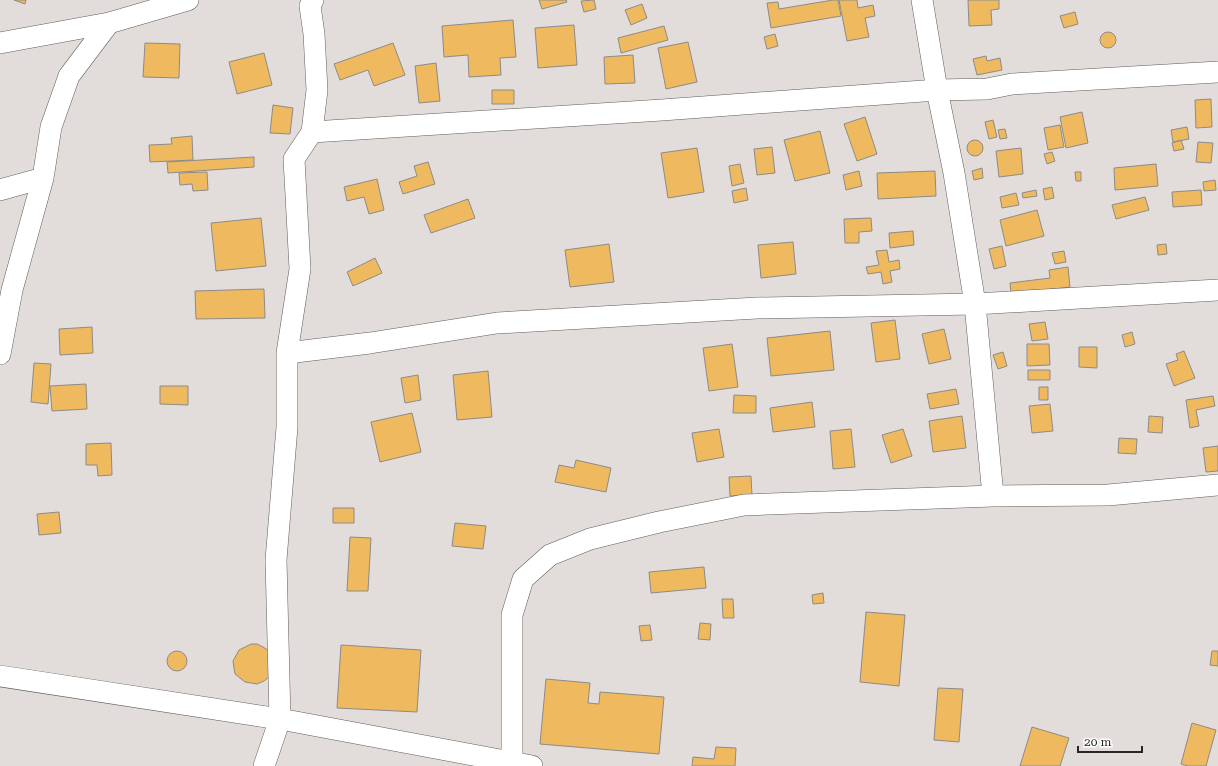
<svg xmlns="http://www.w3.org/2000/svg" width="1218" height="766" font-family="'Roboto Serif',serif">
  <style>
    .building { fill: #eeb95f; stroke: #8d8b87 }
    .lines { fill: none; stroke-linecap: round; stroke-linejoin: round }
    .minor-casing { stroke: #615d5a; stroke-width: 22 }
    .minor { stroke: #fff; stroke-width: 21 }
  </style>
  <rect width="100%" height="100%" fill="#e2ddda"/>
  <path class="building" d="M 14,0 L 26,0 L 25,4 Z
    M 539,0 L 566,0 L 567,2 L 542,9 Z
    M 594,0 L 596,9 L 584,12 L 581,1 Z
    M 833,0 L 838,0 L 841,16 L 771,28 L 767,3 L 778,2 L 779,9 Z
    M 839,0 L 857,0 L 858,8 L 873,5 L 875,16 L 865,18 L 869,37 L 847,41 Z
    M 968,0 L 999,0 L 999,9 L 991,10 L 992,25 L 969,26 Z
    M 642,4 L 647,18 L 631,25 L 625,10 Z
    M 1075,12 L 1078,24 L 1064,28 L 1060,16 Z
    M 513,20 L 516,57 L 500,58 L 501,75 L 469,77 L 468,55 L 444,57 L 442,26 Z
    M 574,25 L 577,65 L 538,68 L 535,28 Z
    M 664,26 L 668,40 L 621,53 L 618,38 Z
    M1100 40a8 8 0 1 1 16 0a8 8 0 1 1-16 0Z
    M 775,34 L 778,46 L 767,49 L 764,37 Z
    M 688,42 L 697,82 L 666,89 L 658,48 Z
    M 145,43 L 180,44 L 179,78 L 143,77 Z
    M 393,43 L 405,75 L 374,86 L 368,70 L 340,80 L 334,64 Z
    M 264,53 L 272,85 L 237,94 L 229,62 Z
    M 633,55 L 635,83 L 605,84 L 604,57 Z
    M 986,56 L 987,61 L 1000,58 L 1002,70 L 977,75 L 973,59 Z
    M 436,63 L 440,101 L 419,103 L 415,66 Z
    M 492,90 L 514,90 L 514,104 L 492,104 Z
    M 1211,99 L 1212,127 L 1196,128 L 1195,100 Z
    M 273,105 L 293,108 L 290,134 L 270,133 Z
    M 1082,112 L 1088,143 L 1066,148 L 1060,117 Z
    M 865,117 L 877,154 L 857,161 L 844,124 Z
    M 993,120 L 997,137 L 989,139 L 985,122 Z
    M 1060,125 L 1064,147 L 1048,150 L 1044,128 Z
    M 1187,127 L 1189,139 L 1173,142 L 1171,130 Z
    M 1005,129 L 1007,138 L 1000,139 L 998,130 Z
    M 820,131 L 830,173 L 795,181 L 784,140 Z
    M 192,136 L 193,160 L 150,162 L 149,145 L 172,144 L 171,138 Z
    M967 148a8 8 0 1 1 16 0a8 8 0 1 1-16 0Z
    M 1181,140 L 1184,149 L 1174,151 L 1172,143 Z
    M 1198,142 L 1213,143 L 1211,163 L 1196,162 Z
    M 772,147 L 775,173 L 757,175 L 754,149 Z
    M 697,148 L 704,192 L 668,198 L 661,153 Z
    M 1021,148 L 1023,174 L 999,177 L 996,151 Z
    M 1052,152 L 1055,161 L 1047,164 L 1044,154 Z
    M 254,157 L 254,167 L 168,173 L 167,162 Z
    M 428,162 L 435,184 L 403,194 L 399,182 L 417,176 L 414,166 Z
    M 740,164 L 744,183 L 732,186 L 729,166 Z
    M 1156,164 L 1158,186 L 1115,190 L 1114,168 Z
    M 982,168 L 983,178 L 974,180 L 972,171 Z
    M 859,171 L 862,186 L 846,190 L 843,175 Z
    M 935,171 L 936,196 L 878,199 L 877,173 Z
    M 207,172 L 208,190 L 193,191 L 192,184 L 180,185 L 179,173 Z
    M 1075,172 L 1081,172 L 1081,181 L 1076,181 Z
    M 377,179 L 384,210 L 369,214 L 364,197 L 347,201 L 344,187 Z
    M 1215,180 L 1216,190 L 1204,191 L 1203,182 Z
    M 1052,187 L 1054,198 L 1045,200 L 1043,189 Z
    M 746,188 L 748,200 L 734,203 L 732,191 Z
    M 1036,190 L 1037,196 L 1023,198 L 1022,193 Z
    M 1201,190 L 1202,205 L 1173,207 L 1172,192 Z
    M 1016,193 L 1019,205 L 1002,208 L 1000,197 Z
    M 1145,197 L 1149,210 L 1116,219 L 1112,205 Z
    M 468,199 L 475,218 L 431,233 L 424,215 Z
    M 1037,210 L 1044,236 L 1006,246 L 1000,220 Z
    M 261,218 L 266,266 L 216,271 L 211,223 Z
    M 871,218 L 872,231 L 859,232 L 859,243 L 845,243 L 844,219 Z
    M 913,231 L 914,245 L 890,248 L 889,233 Z
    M 793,242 L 796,274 L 761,278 L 758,245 Z
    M 609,244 L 614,282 L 570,287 L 565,250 Z
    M 1166,244 L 1167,254 L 1158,255 L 1157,245 Z
    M 1002,246 L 1006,266 L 994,269 L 989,249 Z
    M 887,250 L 889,262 L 899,260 L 900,269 L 890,271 L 892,282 L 883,284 L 881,272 L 868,274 L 866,267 L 879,265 L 876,251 Z
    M 1064,251 L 1066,262 L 1055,264 L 1052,253 Z
    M 375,258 L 382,273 L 353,286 L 347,272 Z
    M 1068,267 L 1070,287 L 1011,294 L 1010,283 L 1050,278 L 1049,270 Z
    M 264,289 L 265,318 L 196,319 L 195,291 Z
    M 895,320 L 900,359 L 876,362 L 871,323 Z
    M 1045,322 L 1048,339 L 1032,341 L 1029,324 Z
    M 92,327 L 93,353 L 60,355 L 59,329 Z
    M 944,329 L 951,359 L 929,364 L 922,334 Z
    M 830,331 L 834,370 L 771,376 L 767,338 Z
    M 1132,332 L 1135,344 L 1125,347 L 1122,335 Z
    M 732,344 L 738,387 L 709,391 L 703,348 Z
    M 1027,344 L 1049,344 L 1050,365 L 1027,366 Z
    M 1079,347 L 1097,347 L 1097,368 L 1079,367 Z
    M 1184,351 L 1195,378 L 1174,386 L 1166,364 L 1178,360 L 1176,354 Z
    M 1003,352 L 1007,366 L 998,369 L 993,355 Z
    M 34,363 L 51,364 L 48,404 L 31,402 Z
    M 1028,370 L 1050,370 L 1050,380 L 1028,380 Z
    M 488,371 L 492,417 L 457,420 L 453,375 Z
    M 418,375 L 421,400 L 405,403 L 401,378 Z
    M 86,384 L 87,409 L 52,411 L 50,386 Z
    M 160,386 L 188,386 L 188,405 L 160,404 Z
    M 1039,387 L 1048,387 L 1048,400 L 1039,400 Z
    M 956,389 L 959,404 L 930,409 L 927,394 Z
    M 734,395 L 756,396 L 756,413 L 733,413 Z
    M 1213,396 L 1215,406 L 1196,410 L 1199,426 L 1190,428 L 1186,400 Z
    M 812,402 L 815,427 L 773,432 L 770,408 Z
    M 1050,404 L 1053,431 L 1032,433 L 1029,406 Z
    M 412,413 L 421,452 L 380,462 L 371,422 Z
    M 962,416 L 966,448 L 933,452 L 929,421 Z
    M 1149,416 L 1163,417 L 1162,433 L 1148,432 Z
    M 719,429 L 724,457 L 697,462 L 692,433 Z
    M 851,429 L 855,467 L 833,469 L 830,431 Z
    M 903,429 L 912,456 L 891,463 L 882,435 Z
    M 1119,438 L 1137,439 L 1136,454 L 1118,453 Z
    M 111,443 L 112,475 L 98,476 L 97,465 L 86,465 L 86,444 Z
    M 1218,446 L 1218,471 L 1206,472 L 1203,448 Z
    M 576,460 L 611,468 L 606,492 L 555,482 L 559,465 L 574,468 Z
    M 751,476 L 752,495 L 730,496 L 729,477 Z
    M 333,508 L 354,508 L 354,523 L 333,523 Z
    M 59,512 L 61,533 L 39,535 L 37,514 Z
    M 455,523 L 486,526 L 483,549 L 452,546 Z
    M 350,537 L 371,538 L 368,591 L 347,591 Z
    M 704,567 L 706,588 L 651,593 L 649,572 Z
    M 823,593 L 824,603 L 813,604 L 812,595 Z
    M 722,599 L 733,599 L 734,618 L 723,618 Z
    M 866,612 L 905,615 L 899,686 L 860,682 Z
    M 700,623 L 711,624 L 710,640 L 698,639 Z
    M 650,625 L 652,640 L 641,641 L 639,626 Z
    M 251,644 L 257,644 L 263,647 L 269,651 L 269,677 L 264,681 L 257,684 L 245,682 L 235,674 L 234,668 L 233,661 L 239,650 Z
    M 341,645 L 421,650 L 417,712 L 337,708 Z
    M167 661a10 10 0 1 1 20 0a10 10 0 1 1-20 0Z
    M 1212,651 L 1218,651 L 1218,666 L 1210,665 Z
    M 546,679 L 590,683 L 588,703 L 599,704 L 600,692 L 664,697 L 659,754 L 540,744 Z
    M 938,688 L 963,689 L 959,742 L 934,740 Z
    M 1192,723 L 1216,730 L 1206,766 L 1188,766 L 1181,764 Z
    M 1032,727 L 1069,738 L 1060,766 L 1020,766 Z
    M 716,747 L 736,748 L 735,766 L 692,766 L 693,757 L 714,759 Z"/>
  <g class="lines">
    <defs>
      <path id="minor" d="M 922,0 L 937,90 L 954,173 L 975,304 L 993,496
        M 0,43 L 109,23
        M 312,132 L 662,110 L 937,90 L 987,89 L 1012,84 L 1218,72
        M 0,190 L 43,178
        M 287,353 L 370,343 L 497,323 L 757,308 L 975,304 L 1218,290
        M 0,354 L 12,290 L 43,178 L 51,127 L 69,76 L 109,23 L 188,0
        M 0,676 L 280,719 L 532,766
        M 512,762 L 512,615 L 523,579 L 550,555 L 590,539 L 659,522 L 744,505 L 993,496 L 1108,495 L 1218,485
        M 264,766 L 280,719 L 276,560 L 287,427 L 287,353 L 300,269 L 294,159 L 312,132 L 317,90 L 314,34 L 310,6 L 313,0"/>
    </defs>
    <use href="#minor" class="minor-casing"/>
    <use href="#minor" class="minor"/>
  </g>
  <path d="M1078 746v6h64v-6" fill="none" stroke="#282625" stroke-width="2"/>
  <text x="1084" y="746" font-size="12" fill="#282625" stroke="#ffffff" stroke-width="3" paint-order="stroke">20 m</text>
</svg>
